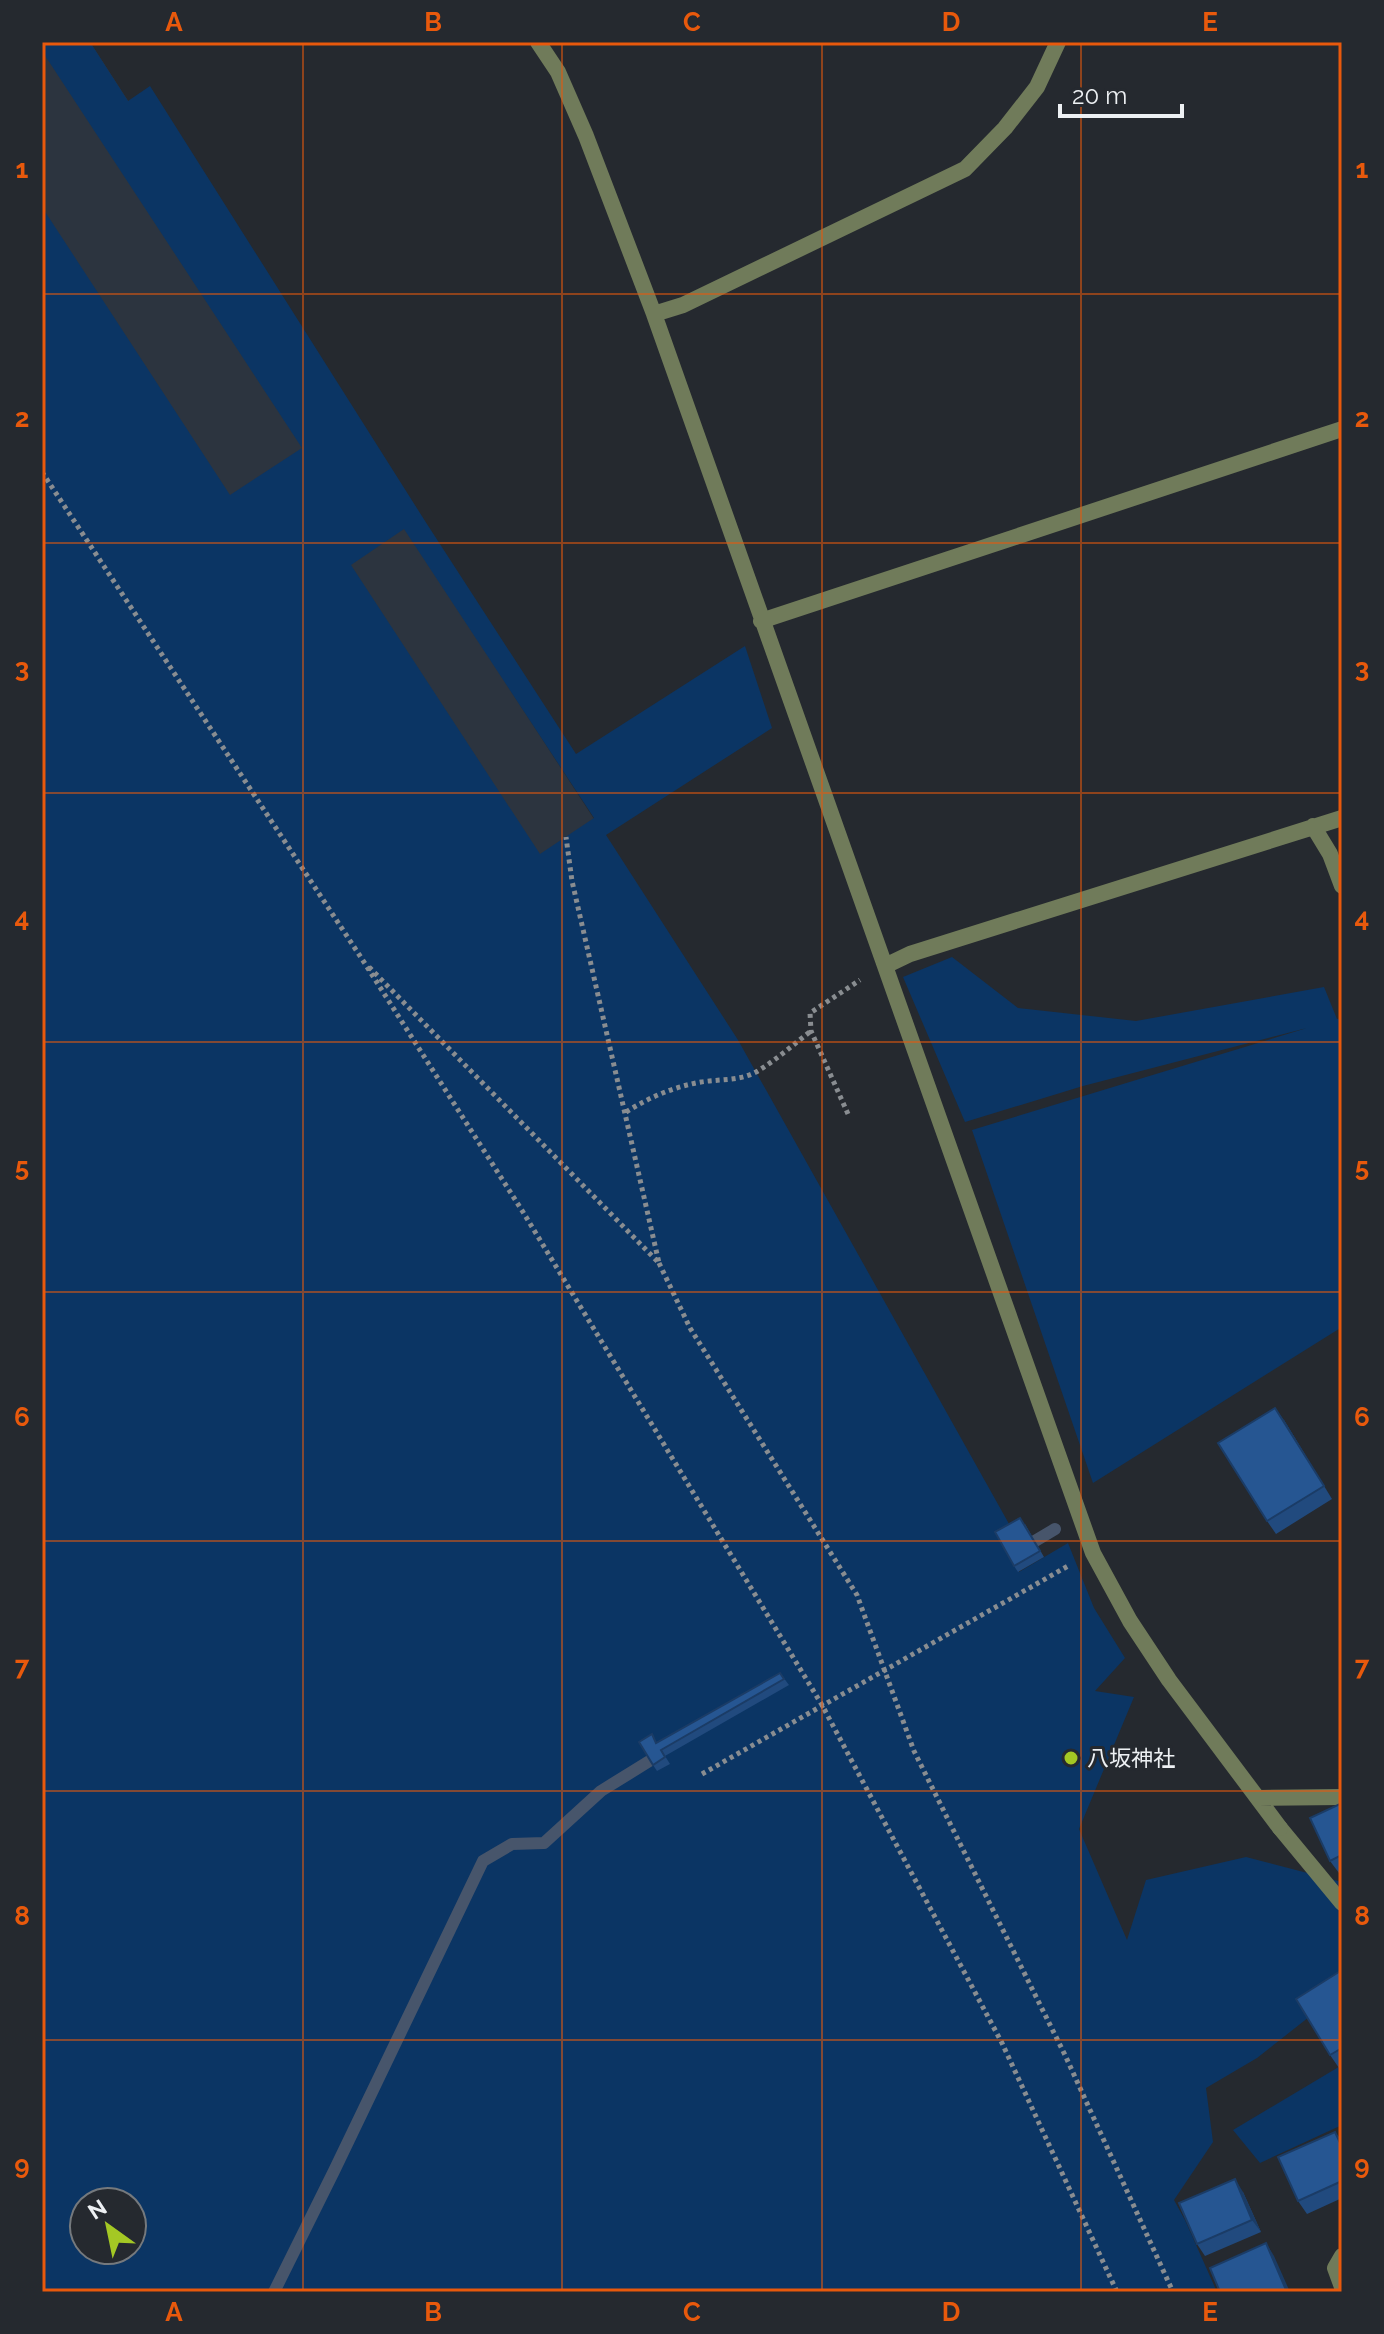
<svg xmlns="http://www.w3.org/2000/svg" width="1384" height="2334" font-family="Raleway,'Noto Sans JP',sans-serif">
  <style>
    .built { fill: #2c343f }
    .green { fill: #0b3564; fill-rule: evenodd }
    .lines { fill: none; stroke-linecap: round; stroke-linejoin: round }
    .stream { stroke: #47556b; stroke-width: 12 }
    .path { stroke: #898d91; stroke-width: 5; stroke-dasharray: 4 4; stroke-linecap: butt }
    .service { stroke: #707b5a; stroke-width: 16 }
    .minor { stroke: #707b5a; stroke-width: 16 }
    .wall { fill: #214a7e }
    .shaded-wall { fill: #1b3c66 }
    .building { fill: #265692; stroke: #1b3c66; stroke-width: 2 }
    .grid { fill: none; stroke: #e8590c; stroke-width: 2; stroke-opacity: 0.55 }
    .poi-dot { fill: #a4c824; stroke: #25292f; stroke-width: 3 }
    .labels { text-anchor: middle; stroke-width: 6; stroke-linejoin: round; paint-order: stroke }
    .poi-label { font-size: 22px; fill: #edf0f3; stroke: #25292f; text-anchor: start }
    .neatline { fill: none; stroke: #e8590c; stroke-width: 3 }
    .grid-label { font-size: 26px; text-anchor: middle; font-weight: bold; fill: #e8590c }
  </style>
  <rect width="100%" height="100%" fill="#25292f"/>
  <path class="built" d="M 42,42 L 90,42 L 594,819 L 480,917 L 42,246 Z"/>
  <path class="green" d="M 42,42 L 90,42 L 128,101 L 150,86 L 425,521 L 576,754 L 745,646 L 772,728 L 606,835 L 738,1040 L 1013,1531 L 1019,1572 L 1068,1543 L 1094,1608 L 1125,1658 L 1095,1691 L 1134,1697 L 1079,1829 L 1127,1940 L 1146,1880 L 1246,1857 L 1342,1882 L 1342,1991 L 1257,2058 L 1206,2088 L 1213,2142 L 1174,2200 L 1185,2220 L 1217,2292 L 42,2292 L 42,207 L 230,495 L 302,448 L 42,51 ZM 404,529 L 594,818 L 540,854 L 351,565 ZM 84,2202 L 132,2202 L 132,2250 L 84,2250 Z
    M 952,957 L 1018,1008 L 1136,1021 L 1324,987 L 1337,1019 L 1342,1018 L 1342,1327 L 1093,1483 L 972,1130 L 1307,1028 L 1083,1086 L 965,1122 L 903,977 Z
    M 1342,2065 L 1342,2125 L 1260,2163 L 1233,2130 Z"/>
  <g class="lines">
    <path class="stream" d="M 1035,1541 L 1055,1529
      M 274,2292 L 334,2171 L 483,1861 L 512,1844 L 544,1843 L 601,1791 L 651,1760"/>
    <path class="path" d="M 42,472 L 362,959 L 523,1212 L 822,1705 L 1002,2043 L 1117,2292
      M 369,967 L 659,1263 L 572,881 L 566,837
      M 626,1112 C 650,1097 673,1087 701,1082 C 720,1079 739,1081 756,1072 C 775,1061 794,1044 811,1031
      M 848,1114 L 811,1031 L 810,1013 L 860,980
      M 659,1263 L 690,1328 L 857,1595 L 914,1751 L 1065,2055 L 1173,2292
      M 702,1774 L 1068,1566"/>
    <path class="service" d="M 1280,1828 L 1342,1903"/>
    <path class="minor" d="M 538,42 L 558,72 L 586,136 L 654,314 L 1093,1553 L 1130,1621 L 1169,1680 L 1280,1828
      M 654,314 L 683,305 L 965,169 L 1005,128 L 1037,87 L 1058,42
      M 761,621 L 1342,429
      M 1313,826 L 1330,854 L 1342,886
      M 885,966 L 910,954 L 1342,818
      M 1259,1798 L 1342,1797
      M 1342,2256 L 1335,2268 L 1342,2287"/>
  </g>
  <path class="wall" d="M 1284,1420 L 1332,1499 L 1276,1534 L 1267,1521 Z
    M 1025,1524 L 1044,1557 L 1018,1572 L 1014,1566 Z
    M 780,1673 L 789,1685 L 665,1756 L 670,1764 L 657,1771 L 653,1765 L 657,1742 Z
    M 1342,1803 L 1342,1872 L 1339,1873 L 1330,1861 Z
    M 1342,1970 L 1342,2066 L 1339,2068 L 1330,2055 Z
    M 1335,2132 L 1342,2141 L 1342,2198 L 1307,2214 L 1298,2201 Z
    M 1243,2192 L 1261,2232 L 1205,2256 L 1197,2244 Z"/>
  <path class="shaded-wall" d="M 1275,1408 L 1284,1420 L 1332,1499 L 1324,1486 Z
    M 1235,2179 L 1243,2192 L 1261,2232 L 1252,2220 Z
    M 1266,2243 L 1274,2256 L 1290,2292 L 1288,2292 L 1286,2290 Z"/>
  <path class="building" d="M 1275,1408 L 1324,1486 L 1267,1521 L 1218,1443 Z
    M 1020,1518 L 1040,1551 L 1014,1566 L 995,1532 Z
    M 780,1673 L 784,1679 L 661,1750 L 665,1757 L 653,1765 L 639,1742 L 652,1734 L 656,1743 Z
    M 1342,1803 L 1342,1855 L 1330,1861 L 1310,1818 Z
    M 1342,1970 L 1342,2048 L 1330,2055 L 1296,1999 Z
    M 1335,2132 L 1342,2147 L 1342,2181 L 1298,2201 L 1278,2157 Z
    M 1235,2179 L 1252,2220 L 1197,2244 L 1179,2203 Z
    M 1266,2243 L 1286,2290 L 1280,2292 L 1220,2292 L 1210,2268 Z"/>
  <path class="grid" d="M 303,42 L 303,2292M 562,42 L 562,2292M 822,42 L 822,2292M 1081,42 L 1081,2292M 42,294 L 1342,294M 42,543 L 1342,543M 42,793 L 1342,793M 42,1042 L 1342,1042M 42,1292 L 1342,1292M 42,1541 L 1342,1541M 42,1791 L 1342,1791M 42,2040 L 1342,2040"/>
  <circle class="poi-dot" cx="1071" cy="1758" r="8"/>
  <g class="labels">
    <g class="poi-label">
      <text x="1087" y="1766">八坂神社</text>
    </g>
  </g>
  <rect width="1384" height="2334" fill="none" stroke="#25292f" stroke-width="88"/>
  <g transform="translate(108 2226) rotate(327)"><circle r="38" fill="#25292f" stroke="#75797d" stroke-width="2"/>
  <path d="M0-6L14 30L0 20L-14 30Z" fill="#a4c824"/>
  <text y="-12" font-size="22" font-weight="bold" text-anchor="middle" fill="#edf0f3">N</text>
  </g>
  <path d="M1060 104v12h122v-12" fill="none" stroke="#edf0f3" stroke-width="4"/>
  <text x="1072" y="104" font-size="24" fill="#edf0f3" stroke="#25292f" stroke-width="6" paint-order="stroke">20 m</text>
  <rect x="44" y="44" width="1296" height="2246" class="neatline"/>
  <g class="grid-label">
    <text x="174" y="31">A</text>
    <text x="433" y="31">B</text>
    <text x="692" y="31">C</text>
    <text x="951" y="31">D</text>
    <text x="1210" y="31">E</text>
    <text x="22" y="178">1</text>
    <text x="1362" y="178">1</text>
    <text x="22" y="427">2</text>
    <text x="1362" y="427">2</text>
    <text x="22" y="677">3</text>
    <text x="1362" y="677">3</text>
    <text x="22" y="927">4</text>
    <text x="1362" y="927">4</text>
    <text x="22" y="1176">5</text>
    <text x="1362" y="1176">5</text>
    <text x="22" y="1426">6</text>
    <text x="1362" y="1426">6</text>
    <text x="22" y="1675">7</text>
    <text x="1362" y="1675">7</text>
    <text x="22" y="1925">8</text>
    <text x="1362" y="1925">8</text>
    <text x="22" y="2174">9</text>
    <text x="1362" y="2174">9</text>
    <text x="174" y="2321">A</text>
    <text x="433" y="2321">B</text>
    <text x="692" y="2321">C</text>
    <text x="951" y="2321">D</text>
    <text x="1210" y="2321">E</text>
  </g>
</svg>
